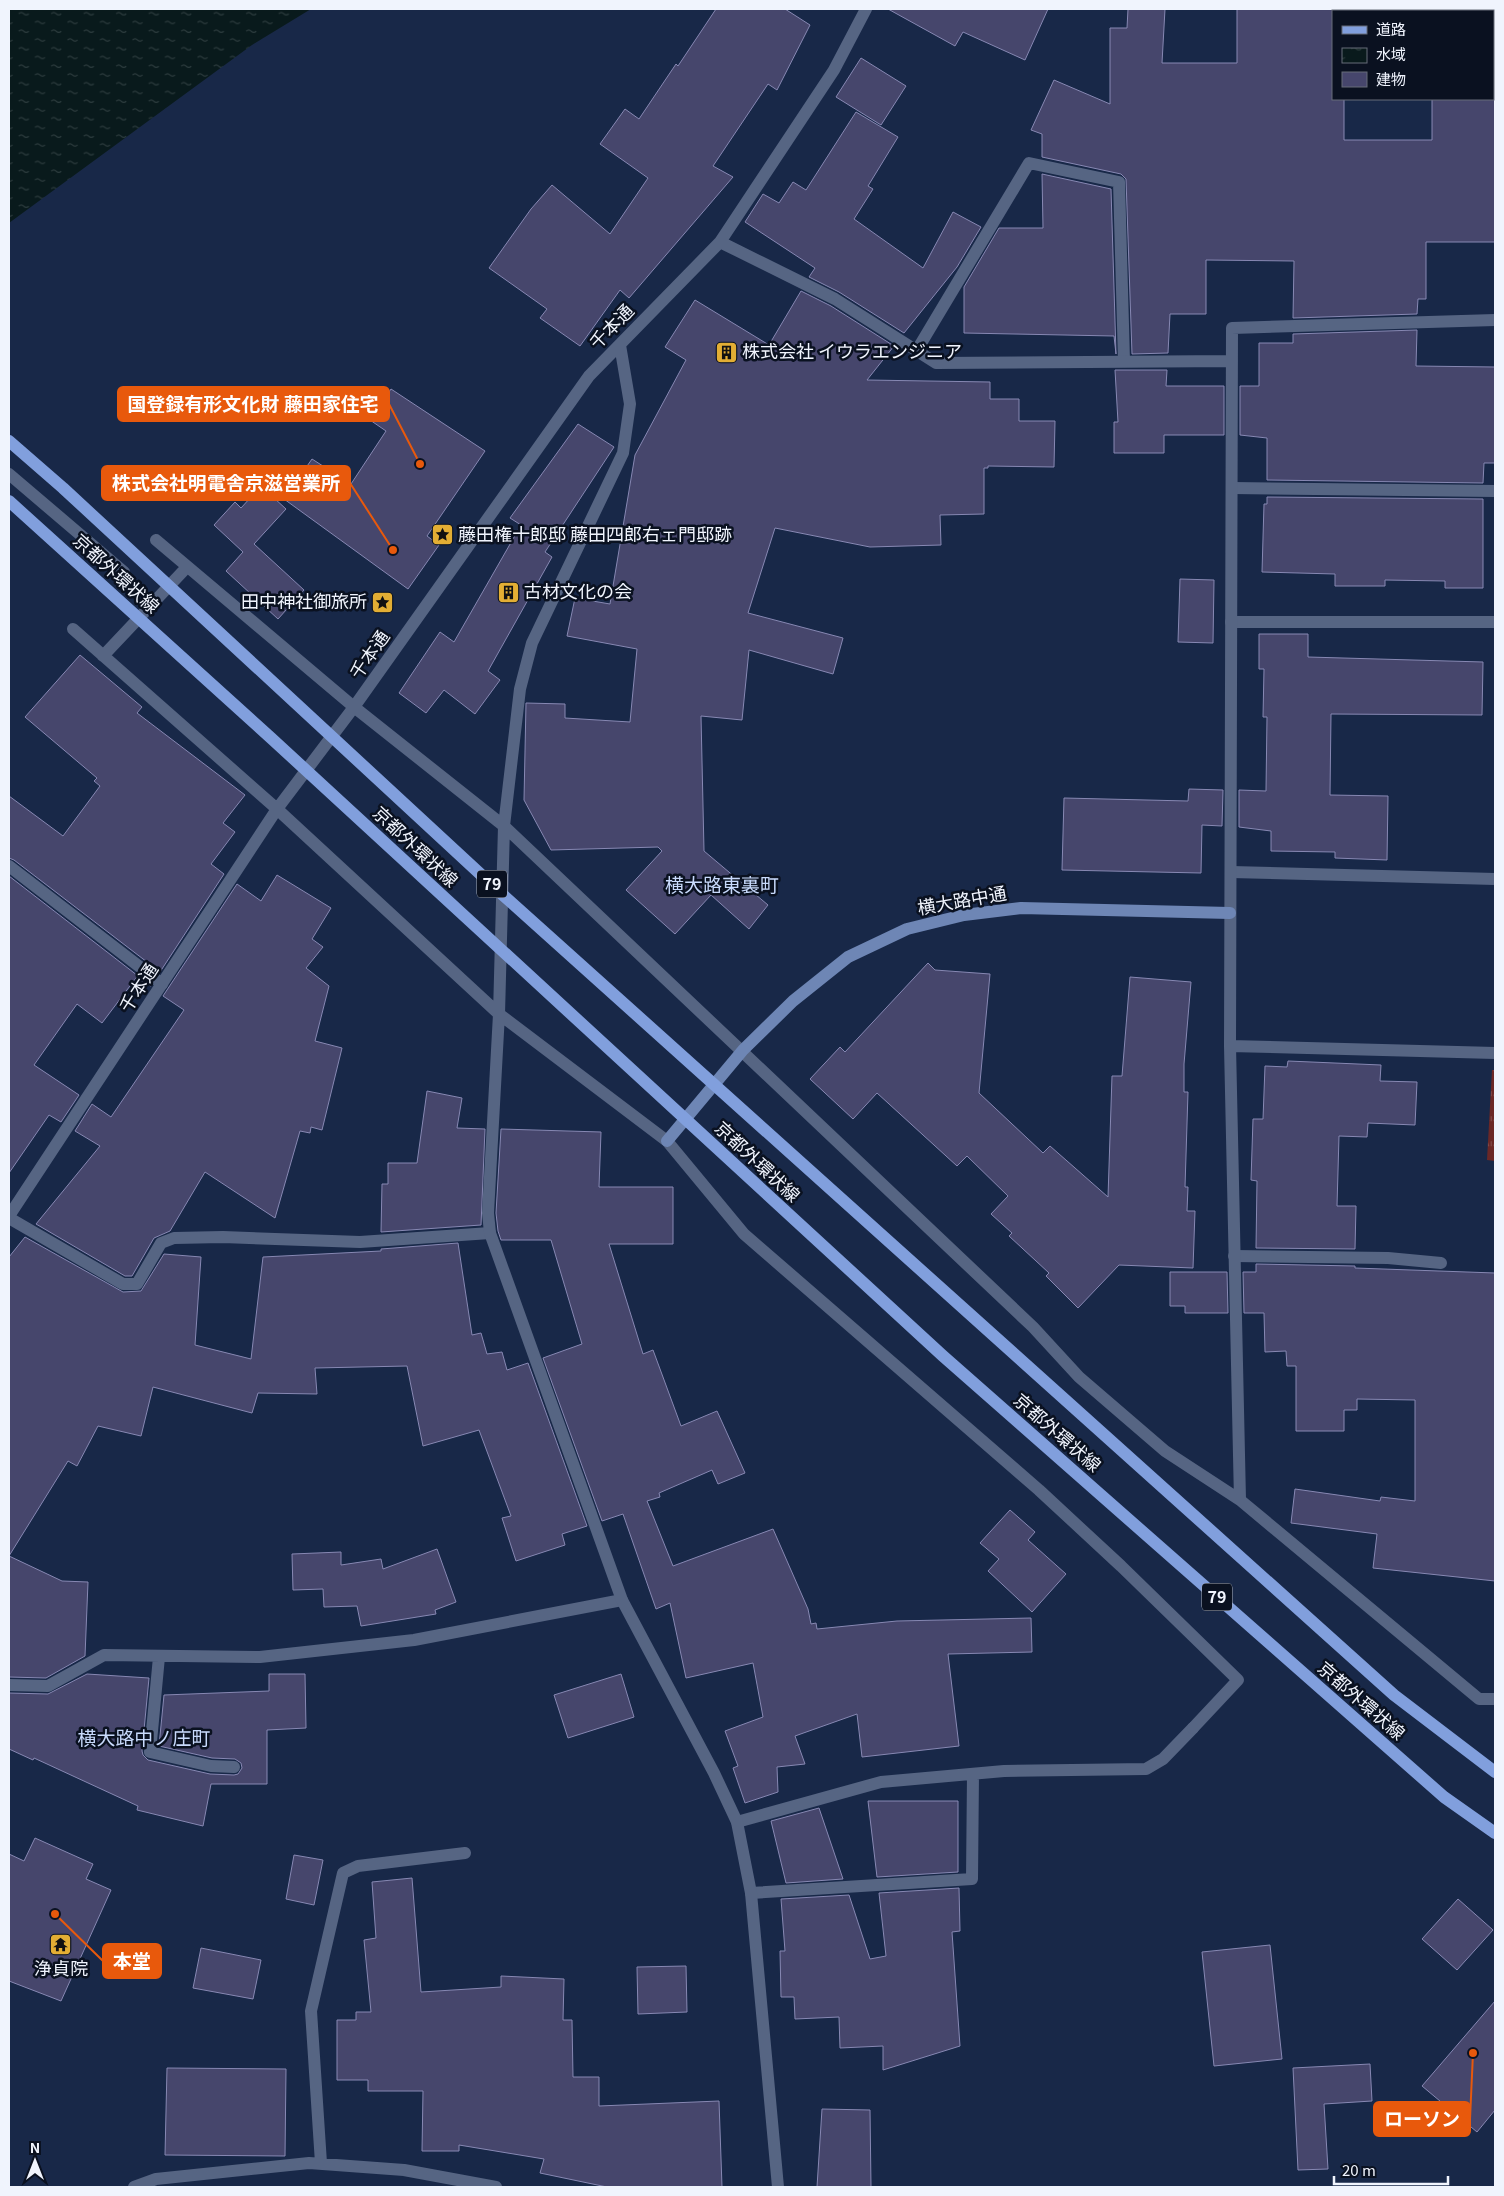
<svg xmlns="http://www.w3.org/2000/svg" width="1504" height="2196" font-family="Georgia,'Noto Sans JP',serif">
  <style>
    .grass { fill: url(#grass-tufts) }
    .water { fill: url(#water-ripples) }
    .building { fill: #46466c; stroke: #8788b3 }
    .lines { fill: none; stroke-linecap: round; stroke-linejoin: round }
    .lane { stroke: #566583; stroke-width: 12 }
    .street { stroke: #566583; stroke-width: 12 }
    .secondary { stroke: #6e86b5; stroke-width: 12 }
    .primary { stroke: #819fdd; stroke-width: 12 }
    .labels { text-anchor: middle; stroke-width: 5; stroke-linejoin: round; paint-order: stroke }
    .shield { fill: #0a1120; stroke: #abb0bb; stroke-width: 1 }
    .shield-label { font-size: 16px; font-weight: bold; fill: #f0f4fd }
    .street-label { font-size: 18px; fill: #f0f4fd; stroke: #0a1120 }
    .poi-label { font-size: 18px; fill: #f0f4fd; stroke: #0a1120; text-anchor: start }
    .neighbourhood-label { font-size: 19px; fill: #c8dafc; stroke: #0a1120 }
    .leader { fill: none; stroke: #e8590c; stroke-width: 2 }
    .callout-dot { fill: #e8590c; stroke: #0a1120; stroke-width: 2 }
    .callout { fill: #e8590c; stroke: #e8590c; stroke-width: 2 }
    .callout-label { font-size: 19px; text-anchor: middle; font-weight: bold; fill: #fff }
  </style>
  <defs>
    <pattern id="grass-tufts" width="24" height="20" patternUnits="userSpaceOnUse" patternTransform="scale(1.25)"><rect width="24" height="20" fill="#6b2726"/><path d="M3 7l-1-3M5 7V3M7 7l1-3M15 17l-1-3M17 17v-4M19 17l1-3" fill="none" stroke="#804746"/></pattern>
    <pattern id="water-ripples" width="26" height="14" patternUnits="userSpaceOnUse" patternTransform="scale(1.25)"><rect width="26" height="14" fill="#091a1c"/><path d="M2 4q2-2 4 0t4 0M15 11q2-2 4 0t4 0" fill="none" stroke="#2d3c3e"/></pattern>
  </defs>
  <rect width="100%" height="100%" fill="#182848"/>
  <path class="grass" d="M 1492,1070 L 1495,1070 L 1495,1161 L 1487,1160 Z"/>
  <path class="water" d="M 9,9 L 311,9 L 252,45 L 9,223 Z"/>
  <path class="building" d="M 716,9 L 785,9 L 810,25 L 777,90 L 768,84 L 713,166 L 733,177 L 629,298 L 620,290 L 580,346 L 540,318 L 547,309 L 489,268 L 531,209 L 552,185 L 610,234 L 648,178 L 600,144 L 625,109 L 639,119 L 676,64 L 678,66 Z
    M 888,9 L 1048,9 L 1025,60 L 963,32 L 955,46 Z
    M 1128,9 L 1165,9 L 1162,63 L 1237,63 L 1237,9 L 1333,9 L 1333,99 L 1344,99 L 1344,140 L 1432,140 L 1432,99 L 1495,99 L 1495,242 L 1426,242 L 1426,299 L 1418,299 L 1417,314 L 1293,318 L 1294,261 L 1206,260 L 1206,314 L 1170,314 L 1168,353 L 1132,354 L 1126,179 L 1121,174 L 1042,157 L 1042,134 L 1031,130 L 1054,80 L 1110,104 L 1110,28 L 1127,28 Z
    M 861,58 L 906,86 L 881,125 L 836,97 Z
    M 856,112 L 898,137 L 868,186 L 873,189 L 854,219 L 923,268 L 953,212 L 981,227 L 957,267 L 904,333 L 839,292 L 809,277 L 815,268 L 745,222 L 763,194 L 779,203 L 793,182 L 806,190 Z
    M 1042,174 L 1111,189 L 1116,354 L 1114,336 L 964,333 L 964,287 L 999,228 L 1043,228 Z
    M 801,291 L 831,306 L 894,346 L 867,380 L 990,382 L 990,399 L 1019,399 L 1019,421 L 1055,421 L 1054,467 L 988,466 L 988,468 L 984,468 L 984,514 L 940,515 L 941,545 L 870,547 L 775,528 L 748,613 L 843,638 L 833,674 L 749,650 L 742,720 L 701,716 L 704,851 L 768,905 L 749,929 L 711,895 L 675,934 L 626,890 L 662,851 L 658,847 L 551,850 L 524,800 L 526,703 L 565,704 L 565,718 L 630,722 L 637,649 L 567,636 L 575,598 L 610,604 L 635,455 L 686,360 L 665,347 L 695,300 L 769,345 Z
    M 1417,330 L 1416,366 L 1495,367 L 1495,463 L 1484,463 L 1483,483 L 1267,480 L 1267,438 L 1240,435 L 1240,386 L 1259,386 L 1259,343 L 1293,343 L 1293,334 Z
    M 1115,370 L 1167,370 L 1166,386 L 1224,386 L 1224,435 L 1164,435 L 1164,453 L 1114,453 L 1114,422 L 1118,422 Z
    M 391,389 L 485,451 L 427,536 L 439,545 L 408,589 L 284,499 L 312,459 L 351,484 L 386,431 L 370,420 Z
    M 578,424 L 614,447 L 545,552 L 552,557 L 488,671 L 500,680 L 475,714 L 444,690 L 426,713 L 399,693 L 440,632 L 454,642 L 521,525 L 510,518 Z
    M 261,486 L 286,509 L 254,544 L 304,590 L 278,619 L 226,571 L 243,552 L 214,525 L 235,502 L 241,508 Z
    M 1267,497 L 1483,499 L 1483,588 L 1445,588 L 1445,581 L 1385,580 L 1385,586 L 1335,586 L 1335,574 L 1262,572 L 1264,504 L 1267,504 Z
    M 1180,579 L 1214,580 L 1213,643 L 1178,642 Z
    M 1259,634 L 1308,634 L 1308,657 L 1483,662 L 1482,715 L 1331,714 L 1330,795 L 1388,796 L 1387,860 L 1335,858 L 1335,852 L 1271,851 L 1271,831 L 1239,827 L 1239,790 L 1266,791 L 1267,717 L 1263,717 L 1264,669 L 1259,669 Z
    M 80,655 L 142,707 L 137,713 L 245,795 L 223,823 L 235,832 L 211,864 L 224,874 L 160,972 L 14,860 L 9,858 L 9,796 L 63,836 L 100,786 L 94,781 L 97,778 L 25,717 Z
    M 1189,789 L 1223,790 L 1222,826 L 1202,825 L 1201,873 L 1062,870 L 1064,798 L 1188,801 Z
    M 277,875 L 331,908 L 312,939 L 323,947 L 306,968 L 329,986 L 315,1041 L 342,1048 L 322,1130 L 311,1127 L 310,1133 L 300,1131 L 275,1218 L 205,1172 L 170,1231 L 154,1238 L 132,1276 L 125,1276 L 36,1224 L 100,1146 L 75,1131 L 92,1104 L 111,1117 L 184,1010 L 163,996 L 237,884 L 261,901 Z
    M 9,876 L 151,986 L 136,978 L 102,1023 L 77,1004 L 34,1065 L 79,1095 L 61,1122 L 49,1115 L 9,1173 Z
    M 928,963 L 935,970 L 990,974 L 979,1093 L 1043,1153 L 1050,1146 L 1108,1197 L 1112,1076 L 1122,1076 L 1130,977 L 1191,982 L 1184,1064 L 1184,1092 L 1188,1092 L 1185,1187 L 1188,1187 L 1187,1211 L 1195,1211 L 1193,1268 L 1119,1265 L 1078,1308 L 1046,1276 L 1049,1273 L 1009,1236 L 1012,1233 L 991,1214 L 1008,1196 L 967,1156 L 957,1166 L 877,1093 L 853,1119 L 810,1079 L 840,1047 L 845,1052 Z
    M 1288,1061 L 1381,1065 L 1380,1081 L 1417,1082 L 1415,1125 L 1368,1123 L 1367,1137 L 1339,1136 L 1337,1206 L 1356,1206 L 1355,1249 L 1256,1248 L 1257,1181 L 1251,1180 L 1253,1119 L 1263,1119 L 1265,1066 L 1287,1067 Z
    M 427,1091 L 462,1098 L 457,1128 L 485,1129 L 481,1225 L 381,1232 L 382,1184 L 388,1184 L 388,1163 L 417,1163 Z
    M 501,1129 L 601,1132 L 599,1187 L 673,1187 L 673,1244 L 609,1244 L 643,1354 L 653,1350 L 681,1426 L 717,1411 L 745,1473 L 718,1484 L 712,1470 L 659,1493 L 660,1497 L 647,1501 L 673,1566 L 773,1529 L 808,1609 L 811,1624 L 816,1623 L 817,1629 L 897,1621 L 1031,1618 L 1032,1652 L 948,1654 L 959,1746 L 862,1757 L 857,1714 L 795,1736 L 805,1764 L 777,1767 L 778,1792 L 745,1803 L 733,1768 L 738,1766 L 725,1731 L 763,1717 L 753,1663 L 686,1678 L 670,1603 L 656,1609 L 623,1514 L 602,1521 L 543,1358 L 582,1344 L 551,1240 L 501,1240 L 498,1231 L 496,1213 Z
    M 25,1237 L 123,1292 L 141,1291 L 164,1254 L 201,1257 L 195,1345 L 251,1359 L 263,1257 L 381,1251 L 381,1249 L 458,1243 L 472,1335 L 481,1333 L 487,1354 L 502,1352 L 507,1370 L 528,1363 L 587,1526 L 562,1534 L 565,1545 L 516,1561 L 502,1518 L 511,1516 L 479,1430 L 423,1446 L 407,1366 L 315,1368 L 317,1394 L 258,1393 L 252,1413 L 153,1387 L 141,1436 L 98,1426 L 77,1466 L 68,1461 L 9,1556 L 62,1581 L 88,1582 L 85,1656 L 46,1678 L 9,1677 L 9,1257 Z
    M 1256,1264 L 1355,1266 L 1355,1268 L 1495,1273 L 1495,1581 L 1373,1568 L 1377,1534 L 1291,1523 L 1295,1489 L 1380,1501 L 1381,1497 L 1415,1501 L 1415,1400 L 1357,1399 L 1357,1410 L 1344,1410 L 1344,1431 L 1296,1431 L 1296,1366 L 1287,1366 L 1286,1351 L 1265,1352 L 1264,1313 L 1244,1313 L 1243,1272 L 1256,1272 Z
    M 1170,1272 L 1227,1272 L 1228,1313 L 1185,1313 L 1185,1306 L 1170,1306 Z
    M 1010,1510 L 1035,1532 L 1028,1540 L 1066,1574 L 1032,1612 L 988,1571 L 999,1559 L 980,1543 Z
    M 437,1549 L 456,1602 L 435,1610 L 436,1614 L 361,1626 L 357,1606 L 324,1607 L 323,1589 L 293,1590 L 292,1554 L 341,1552 L 341,1565 L 381,1559 L 383,1569 Z
    M 87,1674 L 149,1678 L 142,1751 L 143,1755 L 148,1760 L 210,1774 L 234,1775 L 238,1774 L 242,1768 L 241,1763 L 235,1759 L 212,1758 L 159,1746 L 164,1695 L 269,1691 L 269,1674 L 305,1674 L 306,1728 L 267,1730 L 267,1784 L 211,1784 L 203,1826 L 137,1810 L 138,1806 L 34,1758 L 33,1760 L 9,1749 L 9,1693 L 48,1694 Z
    M 621,1674 L 634,1717 L 568,1738 L 554,1695 Z
    M 868,1801 L 958,1801 L 958,1872 L 877,1877 Z
    M 819,1808 L 843,1879 L 786,1883 L 771,1821 Z
    M 35,1838 L 93,1864 L 86,1879 L 111,1890 L 61,2001 L 9,1981 L 9,1854 L 24,1861 Z
    M 294,1855 L 323,1860 L 314,1905 L 286,1899 Z
    M 412,1878 L 421,1992 L 501,1987 L 501,1976 L 564,1979 L 563,2020 L 572,2020 L 573,2077 L 599,2077 L 599,2106 L 719,2101 L 722,2187 L 607,2187 L 540,2173 L 544,2159 L 459,2145 L 459,2151 L 422,2151 L 423,2091 L 368,2091 L 368,2080 L 337,2080 L 337,2020 L 356,2020 L 356,2012 L 371,2012 L 364,1940 L 376,1938 L 372,1882 Z
    M 959,1888 L 960,1931 L 952,1932 L 960,2046 L 883,2070 L 883,2046 L 840,2048 L 839,2017 L 795,2019 L 794,1997 L 781,1997 L 780,1951 L 785,1951 L 781,1899 L 849,1895 L 870,1959 L 886,1956 L 879,1893 Z
    M 1458,1899 L 1493,1930 L 1457,1970 L 1422,1939 Z
    M 1270,1945 L 1282,2059 L 1214,2066 L 1202,1952 Z
    M 201,1948 L 261,1960 L 253,1999 L 193,1988 Z
    M 686,1966 L 687,2012 L 638,2014 L 637,1967 Z
    M 1495,2001 L 1495,2110 L 1477,2132 L 1422,2086 Z
    M 1370,2064 L 1372,2101 L 1324,2104 L 1328,2169 L 1298,2170 L 1293,2068 Z
    M 167,2068 L 286,2069 L 285,2156 L 165,2155 Z
    M 822,2109 L 870,2110 L 871,2187 L 817,2187 Z"/>
  <g class="lines">
    <path class="lane" d="M 917,350 L 1029,163 L 1119,182 L 1124,361
      M 1232,488 L 1495,491
      M 1231,622 L 1495,622
      M 9,866 L 162,984
      M 1231,872 L 1495,879
      M 9,1218 L 123,1284 L 137,1284 L 161,1243 L 174,1238 L 223,1237 L 360,1242 L 490,1233
      M 1234,1256 L 1388,1258 L 1441,1263
      M 159,1657 L 150,1752 L 211,1766 L 234,1767
      M 9,1685 L 48,1686 L 104,1655 L 260,1657 L 414,1640 L 622,1600
      M 737,1822 L 881,1782 L 1004,1771 L 1146,1769 L 1163,1759 L 1193,1728
      M 751,1893 L 972,1879 L 973,1774"/>
    <path class="street" d="M 720,242 L 835,299 L 936,363 L 1232,361
      M 1495,320 L 1232,328 L 1230,1046 L 1495,1053
      M 620,345 L 630,404 L 623,453 L 532,643 L 520,689 L 504,826 L 499,1014 L 488,1213 L 490,1233 L 622,1600 L 714,1773 L 737,1822 L 751,1893 L 778,2187
      M 9,474 L 124,572
      M 156,540 L 354,707 L 504,826 L 1033,1327 L 1079,1377 L 1165,1451 L 1240,1500 L 1479,1699 L 1495,1699
      M 73,629 L 277,809 L 499,1014 L 667,1141 L 744,1234 L 1039,1490 L 1121,1566 L 1238,1680 L 1193,1728
      M 103,656 L 187,567
      M 1230,1046 L 1240,1500
      M 9,1216 L 277,809 L 354,707 L 589,376 L 720,242 L 834,70 L 866,9
      M 321,2163 L 311,2011 L 343,1873 L 358,1866 L 465,1853
      M 134,2187 L 156,2179 L 309,2163 L 404,2170 L 496,2187"/>
    <path class="secondary" d="M 667,1141 L 743,1050 L 793,1001 L 848,957 L 907,929 L 964,915 L 1021,908 L 1230,913"/>
    <path class="primary" d="M 9,441 L 63,488 L 503,895 L 1394,1695 L 1495,1772
      M 9,501 L 271,738 L 943,1356 L 1444,1797 L 1495,1833"/>
  </g>
  <defs>
    <symbol id="building-square" viewBox="-11 -11 22 22"><rect x="-9" y="-9" width="18" height="18" rx="4" fill="#e3ae34" stroke="#0a1120"/><path d="M-4-6H4V6H1V3H-1V6H-4ZM-2.5-4.3h1.7v1.8h-1.7ZM.8-4.3h1.7v1.8H.8ZM-2.5-1h1.7V.8h-1.7ZM.8-1h1.7V.8H.8Z" fill="#111"/></symbol>
    <symbol id="sight-square" viewBox="-11 -11 22 22"><rect x="-9" y="-9" width="18" height="18" rx="4" fill="#e3ae34" stroke="#0a1120"/><path d="M0-6L1.8-2.2L6-1.7L2.9 1.2L3.7 5.4L0 3.3L-3.7 5.4L-2.9 1.2L-6-1.7L-1.8-2.2Z" fill="#111"/></symbol>
    <symbol id="temple-square" viewBox="-11 -11 22 22"><rect x="-9" y="-9" width="18" height="18" rx="4" fill="#e3ae34" stroke="#0a1120"/><path d="M0-6L5-2H3V0L6.5 2.5H4V6H1.5V3h-3V6H-4V2.5H-6.5L-3 0V-2H-5Z" fill="#111"/></symbol>
  </defs>
  <g fill-rule="evenodd">
    <use href="#building-square" x="714" y="340" width="25" height="25"/>
    <use href="#sight-square" x="430" y="522" width="25" height="25"/>
    <use href="#building-square" x="496" y="580" width="25" height="25"/>
    <use href="#sight-square" x="370" y="590" width="25" height="25"/>
    <use href="#temple-square" x="48" y="1932" width="25" height="25"/>
  </g>
  <g class="labels">
    <g class="shield">
      <rect x="477" y="870.5" width="30" height="27" rx="4"/>
      <rect x="1202" y="1583.5" width="30" height="27" rx="4"/>
    </g>
    <g class="shield-label">
      <text x="492" y="890">79</text>
      <text x="1217" y="1603">79</text>
    </g>
    <g class="street-label">
      <text transform="translate(612 327) rotate(-46)" y="6">千本通</text>
      <text transform="translate(116 574) rotate(42)" y="6">京都外環状線</text>
      <text transform="translate(370 655) rotate(-55)" y="6">千本通</text>
      <text transform="translate(415 847) rotate(43)" y="6">京都外環状線</text>
      <text transform="translate(962 901) rotate(-10)" y="6">横大路中通</text>
      <text transform="translate(139 988) rotate(-57)" y="6">千本通</text>
      <text transform="translate(757 1162) rotate(43)" y="6">京都外環状線</text>
      <text transform="translate(1057 1433) rotate(41)" y="6">京都外環状線</text>
      <text transform="translate(1361 1701) rotate(41)" y="6">京都外環状線</text>
    </g>
    <g class="poi-label">
      <text x="742" y="358">株式会社 イウラエンジニア</text>
      <text x="458" y="541">藤田権十郎邸 藤田四郎右ェ門邸跡</text>
      <text x="524" y="598">古材文化の会</text>
      <text x="367" y="608" text-anchor="end">田中神社御旅所</text>
      <text x="61" y="1975" text-anchor="middle">浄貞院</text>
    </g>
    <g class="neighbourhood-label">
      <text x="722" y="892">横大路東裏町</text>
      <text x="144" y="1745">横大路中ノ庄町</text>
    </g>
  </g>
  <path class="leader" d="M420 464L389 404M393 550L350 483M55 1914L103 1961M1473 2053L1470 2119"/>
  <g class="callout-dot">
    <circle cx="420" cy="464" r="5"/>
    <circle cx="393" cy="550" r="5"/>
    <circle cx="55" cy="1914" r="5"/>
    <circle cx="1473" cy="2053" r="5"/>
  </g>
  <g class="callout">
    <rect x="118" y="387" width="271" height="34" rx="5"/>
    <rect x="102" y="466" width="248" height="34" rx="5"/>
    <rect x="103" y="1944" width="58" height="34" rx="5"/>
    <rect x="1374" y="2102" width="96" height="34" rx="5"/>
  </g>
  <g class="callout-label">
    <text x="253" y="411">国登録有形文化財 藤田家住宅</text>
    <text x="226" y="490">株式会社明電舎京滋営業所</text>
    <text x="132" y="1968">本堂</text>
    <text x="1422" y="2126">ローソン</text>
  </g>
  <rect width="1504" height="2196" fill="none" stroke="#f0f4fd" stroke-width="20"/>
  <rect x="1332" y="10" width="162" height="90" fill="#0a1120" stroke="#666c78"/>
  <rect x="1342" y="26" width="25" height="8" fill="#819fdd" stroke="#666c78"/>
  <text x="1376" y="35" font-size="15" fill="#f0f4fd">道路</text>
  <rect x="1342" y="48" width="25" height="15" fill="url(#water-ripples)" stroke="#666c78"/>
  <text x="1376" y="60" font-size="15" fill="#f0f4fd">水域</text>
  <rect x="1342" y="72" width="25" height="15" fill="#46466c" stroke="#666c78"/>
  <text x="1376" y="85" font-size="15" fill="#f0f4fd">建物</text>
  <g transform="translate(35 2161)" stroke="#0a1120" stroke-width="4" paint-order="stroke">
  <path d="M0-4L9 19L0 12L-9 19Z" fill="#f0f4fd"/>
  <text y="-8" font-size="14" font-weight="bold" text-anchor="middle" fill="#f0f4fd">N</text>
  </g>
  <path d="M1334 2176v8h114v-8" fill="none" stroke="#f0f4fd" stroke-width="2.5"/>
  <text x="1342" y="2176" font-size="15" fill="#f0f4fd" stroke="#0a1120" stroke-width="4" paint-order="stroke">20 m</text>
</svg>
